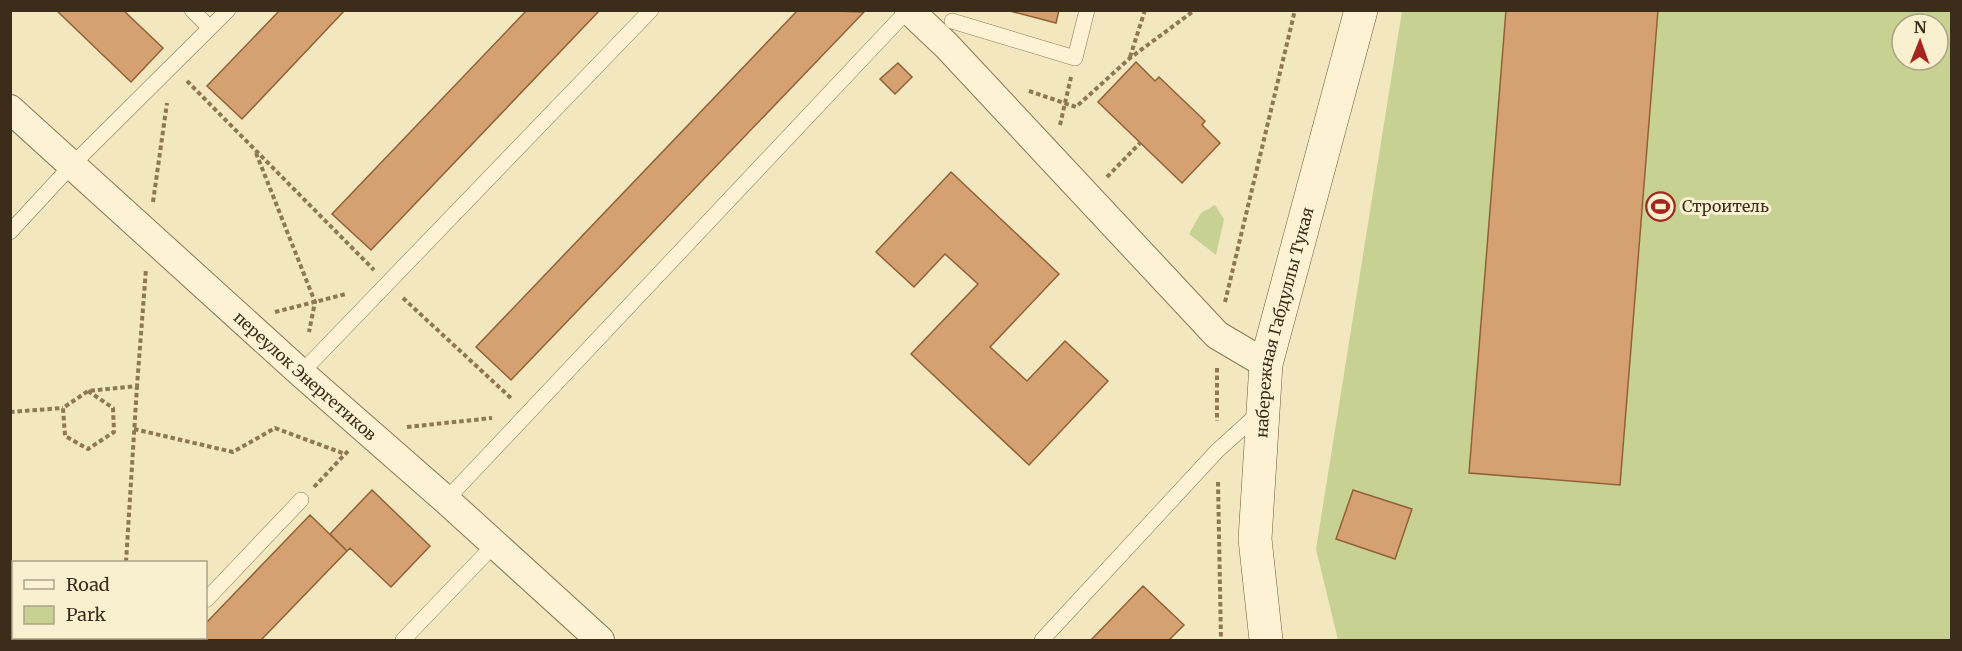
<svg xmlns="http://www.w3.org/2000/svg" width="1962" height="651" font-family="Merriweather,serif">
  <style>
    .green { fill: #c7d292; fill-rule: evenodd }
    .building { fill: #d5a171; stroke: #906138; stroke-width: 1.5 }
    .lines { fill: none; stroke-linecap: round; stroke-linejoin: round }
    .service-casing { stroke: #8e7755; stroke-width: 16 }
    .minor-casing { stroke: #8e7755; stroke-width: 30 }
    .secondary-casing { stroke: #705839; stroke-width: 34 }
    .path { stroke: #8e7755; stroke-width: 4; stroke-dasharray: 4.5 3; stroke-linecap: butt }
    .service { stroke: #fdf3d4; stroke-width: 15 }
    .minor { stroke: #fdf3d4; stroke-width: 28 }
    .secondary { stroke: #fdf3d4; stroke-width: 33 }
    .labels { text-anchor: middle; stroke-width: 6; stroke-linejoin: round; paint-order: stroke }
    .poi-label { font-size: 16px; fill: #3c2d1b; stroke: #f9f0d0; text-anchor: start }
    .street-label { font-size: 16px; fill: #3c2d1b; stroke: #f9f0d0 }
  </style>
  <rect width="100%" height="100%" fill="#f3e7bf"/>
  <path class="green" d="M 1402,11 L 1951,11 L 1951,640 L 1338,640 L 1316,549 ZM 1902,24 L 1938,24 L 1938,60 L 1902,60 Z
    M 1215,205 L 1224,219 L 1216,255 L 1189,234 L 1201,213 Z"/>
  <path class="building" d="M 56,10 L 123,10 L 163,48 L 131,82 Z
    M 280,10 L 345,10 L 242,119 L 207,86 Z
    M 527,10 L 600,10 L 371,250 L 332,214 Z
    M 798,10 L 864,12 L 511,380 L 476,347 Z
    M 1006,10 L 1059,10 L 1056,23 Z
    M 1506,10 L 1658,10 L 1620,485 L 1469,473 Z
    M 1136,62 L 1155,81 L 1159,77 L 1205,121 L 1202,125 L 1220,143 L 1182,183 L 1098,102 Z
    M 898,63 L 912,77 L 895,94 L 880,79 Z
    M 951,172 L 1059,274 L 990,347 L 1027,381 L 1065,341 L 1108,381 L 1029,465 L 911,354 L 978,284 L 945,254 L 914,287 L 876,252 Z
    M 372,490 L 430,546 L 391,587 L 350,548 L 347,551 L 330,534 Z
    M 1353,490 L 1412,509 L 1395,559 L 1336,539 Z
    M 310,515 L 347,551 L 261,640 L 189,640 L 192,638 L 206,638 L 206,623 Z
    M 1143,586 L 1184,625 L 1169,640 L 1091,640 Z"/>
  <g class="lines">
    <defs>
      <path id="service" d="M 192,10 L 210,28
        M 952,21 L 1075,58 L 1087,10
        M 10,232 L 71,166 L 228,10
        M 301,373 L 651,10
        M 446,500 L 908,10
        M 206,600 L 301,500
        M 167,640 L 170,638
        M 403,640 L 494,545
        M 1042,640 L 1217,451 L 1260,412"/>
      <g id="minor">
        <path d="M 909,10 L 946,45 L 1217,335 L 1266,364"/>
        <path id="s1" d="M 10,109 L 301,373 L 446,500 L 600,640"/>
      </g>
      <g id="secondary">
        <path id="s2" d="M 1266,640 L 1255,539 L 1266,364 L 1361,10"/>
      </g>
    </defs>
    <use href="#service" class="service-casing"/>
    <use href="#minor" class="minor-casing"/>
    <use href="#secondary" class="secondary-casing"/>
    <path class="path" d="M 1130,57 L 1145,10
      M 187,81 L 374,270
      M 1029,91 L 1076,107 L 1130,58 L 1195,10
      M 1060,125 L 1071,77
      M 256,153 L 315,302 L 309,332
      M 1107,177 L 1140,143
      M 153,202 L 167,103
      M 403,298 L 512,399
      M 1225,302 L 1295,10
      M 275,312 L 346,294
      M 1217,368 L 1217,421
      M 88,391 L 113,408 L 114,432 L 88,449 L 65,436 L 63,408 L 88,391 L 137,386 L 146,269
      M 10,412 L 63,408
      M 407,427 L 492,418
      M 134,429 L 233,452 L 275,428 L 345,454
      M 1218,482 L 1221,640
      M 314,487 L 348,451
      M 126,562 L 137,386
      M 121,640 L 121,638"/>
    <use href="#service" class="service"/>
    <use href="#minor" class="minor"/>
    <use href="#secondary" class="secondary"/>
  </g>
  <defs>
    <symbol id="stadium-ring" viewBox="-11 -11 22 22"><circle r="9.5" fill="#f9f0d0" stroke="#a4261e" stroke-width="1.5"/><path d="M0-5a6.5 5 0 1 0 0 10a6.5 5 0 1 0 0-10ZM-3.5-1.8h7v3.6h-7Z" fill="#a4261e"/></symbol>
  </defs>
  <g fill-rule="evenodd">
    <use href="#stadium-ring" x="1644" y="190" width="33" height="33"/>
  </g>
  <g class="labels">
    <g class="poi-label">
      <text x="1682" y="212">Строитель</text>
    </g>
    <g class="street-label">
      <text dy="6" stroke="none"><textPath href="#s2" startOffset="321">набережная Габдуллы Тукая</textPath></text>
      <text dy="6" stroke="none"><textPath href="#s1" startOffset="398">переулок Энергетиков</textPath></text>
    </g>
  </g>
  <rect width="1962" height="651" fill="none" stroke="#3c2d1b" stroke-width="24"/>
  <rect x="12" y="561" width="195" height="78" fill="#f9f0d0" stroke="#ada288" stroke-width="1.5"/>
  <rect x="24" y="580" width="30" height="9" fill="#fdf3d4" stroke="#ada288" stroke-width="1.5"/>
  <text x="66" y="591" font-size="18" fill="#3c2d1b">Road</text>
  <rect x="24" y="606" width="30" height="18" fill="#c7d292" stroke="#ada288" stroke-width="1.5"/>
  <text x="66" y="621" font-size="18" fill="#3c2d1b">Park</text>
  <g transform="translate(1920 42) rotate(1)"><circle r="28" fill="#f9f0d0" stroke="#ada288" stroke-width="1.5"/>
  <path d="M0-4.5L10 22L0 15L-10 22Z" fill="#a4261e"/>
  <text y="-9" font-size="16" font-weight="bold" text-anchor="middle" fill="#3c2d1b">N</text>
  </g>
</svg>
